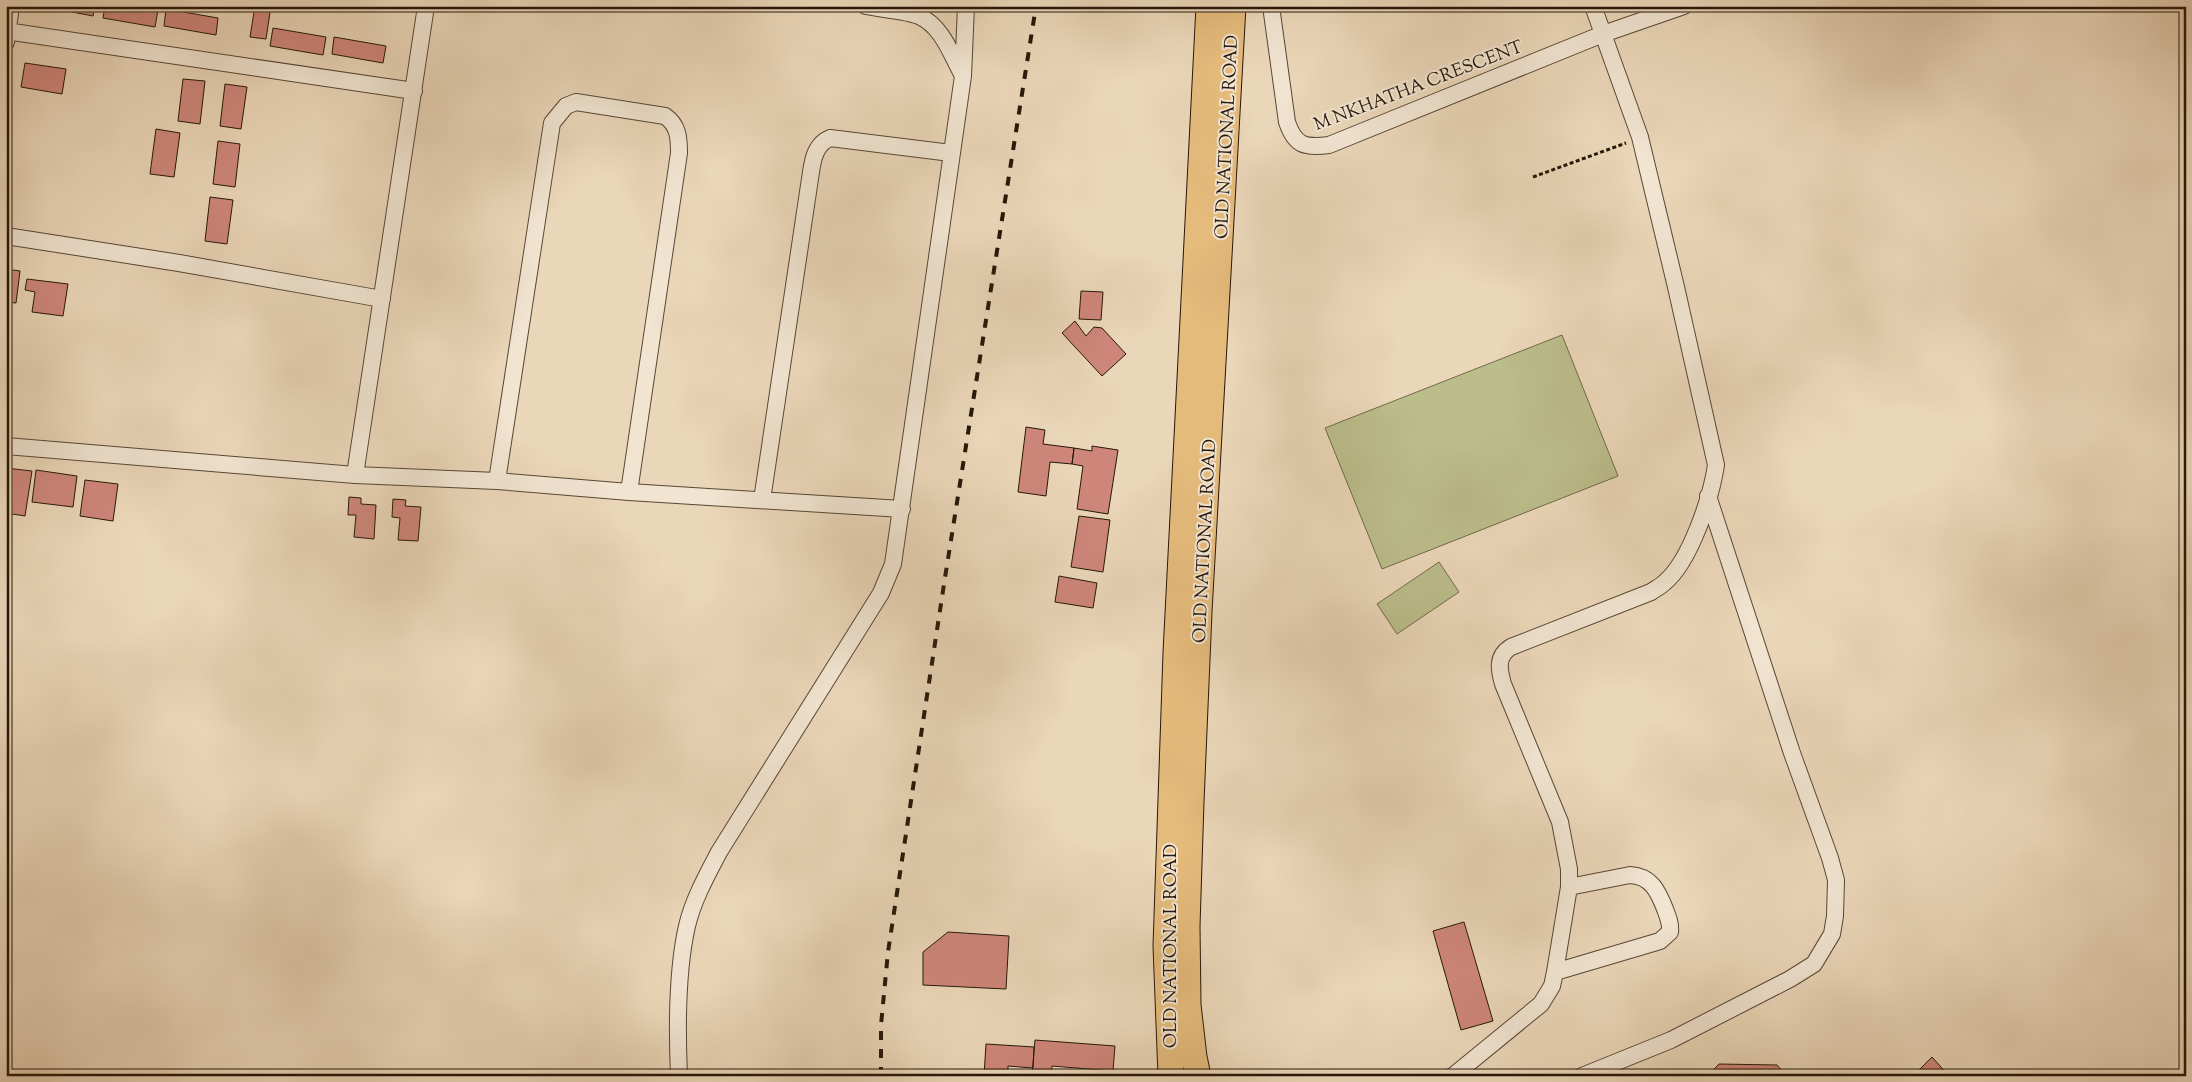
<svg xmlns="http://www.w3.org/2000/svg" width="2192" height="1082" font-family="'Sorts Mill Goudy',serif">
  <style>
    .garden { fill: #bbbd8b; stroke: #706a4a }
    .building { fill: #ce867b; stroke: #261709 }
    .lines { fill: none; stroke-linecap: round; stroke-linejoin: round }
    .minor-casing { stroke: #574735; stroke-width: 18 }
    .primary-casing { stroke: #261709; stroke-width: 27 }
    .path { stroke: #261709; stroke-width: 3; stroke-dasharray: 4 2.5; stroke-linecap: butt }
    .minor { stroke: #f1e4d1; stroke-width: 16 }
    .primary { stroke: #e5bb7c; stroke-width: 25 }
    .rail { stroke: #261709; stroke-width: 4; stroke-dasharray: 9 9; stroke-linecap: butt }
    .labels { text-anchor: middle; stroke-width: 4; stroke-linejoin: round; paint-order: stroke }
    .street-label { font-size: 18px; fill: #261709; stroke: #f1e4d1 }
  </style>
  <rect width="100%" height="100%" fill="#ead6b8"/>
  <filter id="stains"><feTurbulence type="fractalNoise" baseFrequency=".004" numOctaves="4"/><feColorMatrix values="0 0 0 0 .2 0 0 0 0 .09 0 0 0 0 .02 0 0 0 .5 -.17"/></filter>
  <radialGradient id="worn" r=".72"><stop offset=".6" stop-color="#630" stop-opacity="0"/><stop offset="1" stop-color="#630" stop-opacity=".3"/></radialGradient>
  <path class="garden" d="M 1562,335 L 1618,476 L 1382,569 L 1325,428 Z
    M 1439,562 L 1459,592 L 1397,634 L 1377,604 Z"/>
  <path class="building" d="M 41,6 L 95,6 L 93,16 Z
    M 105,6 L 137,6 L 158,10 L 155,27 L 103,18 Z
    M 255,6 L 271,6 L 266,39 L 250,37 Z
    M 166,9 L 218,18 L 216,35 L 164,26 Z
    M 273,28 L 326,37 L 323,55 L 270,46 Z
    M 334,37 L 386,46 L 383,63 L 332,54 Z
    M 25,63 L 66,69 L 62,94 L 21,87 Z
    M 183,79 L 205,81 L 200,124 L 178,121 Z
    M 225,84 L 247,87 L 241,129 L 220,126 Z
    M 156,129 L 180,133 L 174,177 L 150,174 Z
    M 218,141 L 240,144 L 235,187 L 213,184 Z
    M 210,197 L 233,200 L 227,244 L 205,241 Z
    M 6,269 L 20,271 L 16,303 L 6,302 Z
    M 27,279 L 68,284 L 63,316 L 32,312 L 35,292 L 25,290 Z
    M 1081,291 L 1103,292 L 1101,320 L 1079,319 Z
    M 1075,321 L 1086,336 L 1094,327 L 1102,328 L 1126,354 L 1102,376 L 1062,333 Z
    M 1026,427 L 1045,430 L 1043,444 L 1074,448 L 1072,464 L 1050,462 L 1046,496 L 1018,492 Z
    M 1092,446 L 1118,450 L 1108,514 L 1077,509 L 1083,466 L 1072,464 L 1074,448 L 1092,451 Z
    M 6,468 L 32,471 L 25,516 L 6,513 Z
    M 36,470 L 77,476 L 73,507 L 32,502 Z
    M 85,480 L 118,484 L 113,521 L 80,516 Z
    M 349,497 L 361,498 L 361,504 L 376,505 L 374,539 L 354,537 L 356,515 L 348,515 Z
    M 393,499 L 406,500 L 405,506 L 421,507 L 418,541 L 398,540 L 400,518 L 392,517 Z
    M 1079,516 L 1110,520 L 1103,572 L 1071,567 Z
    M 1059,576 L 1097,583 L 1093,608 L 1055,602 Z
    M 1464,922 L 1493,1021 L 1461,1030 L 1433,931 Z
    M 948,932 L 1009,936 L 1006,989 L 923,985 L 923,952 Z
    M 1035,1040 L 1115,1046 L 1113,1071 L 1052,1066 L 1051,1076 L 1032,1076 Z
    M 986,1044 L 1034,1047 L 1033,1068 L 1008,1066 L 1008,1076 L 984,1076 Z
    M 1932,1057 L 1949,1076 L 1913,1076 Z
    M 1719,1064 L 1777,1065 L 1786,1076 L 1708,1076 Z"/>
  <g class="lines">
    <defs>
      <path id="minor" d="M 866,6 C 880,9 908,11 919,16 C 942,26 951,54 962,74
        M 1271,6 L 1287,122 C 1295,146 1305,148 1329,145 L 1603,34 L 1684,6
        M 6,31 L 414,91
        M 6,42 L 11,6
        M 6,236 L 179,263 L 382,299
        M 6,446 L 355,475 L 497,481 L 629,492 L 902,509
        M 355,475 L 426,6
        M 497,481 L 552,123 L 566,106 L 576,102 L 665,116 C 678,125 679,137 679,153 L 629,492
        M 762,500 L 811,172 C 813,158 816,144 830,138 L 951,153
        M 1555,972 L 1660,941 L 1670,932 C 1671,924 1668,917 1665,909 C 1658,891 1651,876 1630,875 L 1569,887
        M 679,1076 C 677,1031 677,970 687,926 C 693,900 707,875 719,852 L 881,593 L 893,564 L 963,76 L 966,6
        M 1453,1076 L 1541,1004 L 1552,986 L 1555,972 L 1569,887 L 1569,869 L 1560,822 L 1503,684 C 1499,670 1496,656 1511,647 L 1651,592 C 1655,589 1660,587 1664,583 C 1690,562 1711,498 1716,465 L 1676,287 L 1640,137 L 1593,6
        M 1582,1076 L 1671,1040 L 1790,979 L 1814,964 L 1832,934 L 1835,916 L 1836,880 L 1830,858 L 1792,753 L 1708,496"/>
      <path id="primary" d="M 1171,1076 L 1166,946 L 1176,653 L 1209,6
        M 1198,1076 L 1194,1057 L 1188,1005 L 1187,926 L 1191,802 L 1199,612 L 1233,6"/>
    </defs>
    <use href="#minor" class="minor-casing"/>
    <use href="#primary" class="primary-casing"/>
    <path class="path" d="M 1533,177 L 1626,143"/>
    <use href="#minor" class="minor"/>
    <use href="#primary" class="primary"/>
    <path class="rail" d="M 881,1076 L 881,1025 L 888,952 L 944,584 L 1036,6"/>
  </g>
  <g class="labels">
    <g class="street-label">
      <text transform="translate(1418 85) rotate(-21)" y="6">M NKHATHA CRESCENT</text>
      <text transform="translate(1226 137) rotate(-87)" y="6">OLD NATIONAL ROAD</text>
      <text transform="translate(1204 541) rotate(-87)" y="6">OLD NATIONAL ROAD</text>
      <text transform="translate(1170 946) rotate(-90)" y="6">OLD NATIONAL ROAD</text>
    </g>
  </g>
  <rect width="2192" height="1082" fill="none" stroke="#ead6b8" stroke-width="25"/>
  <rect x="8" y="8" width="2177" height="1067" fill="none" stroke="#261709" stroke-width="2.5"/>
  <rect x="12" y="12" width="2167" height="1057" fill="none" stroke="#261709"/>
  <rect width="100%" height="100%" filter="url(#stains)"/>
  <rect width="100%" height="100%" fill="url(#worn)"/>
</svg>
